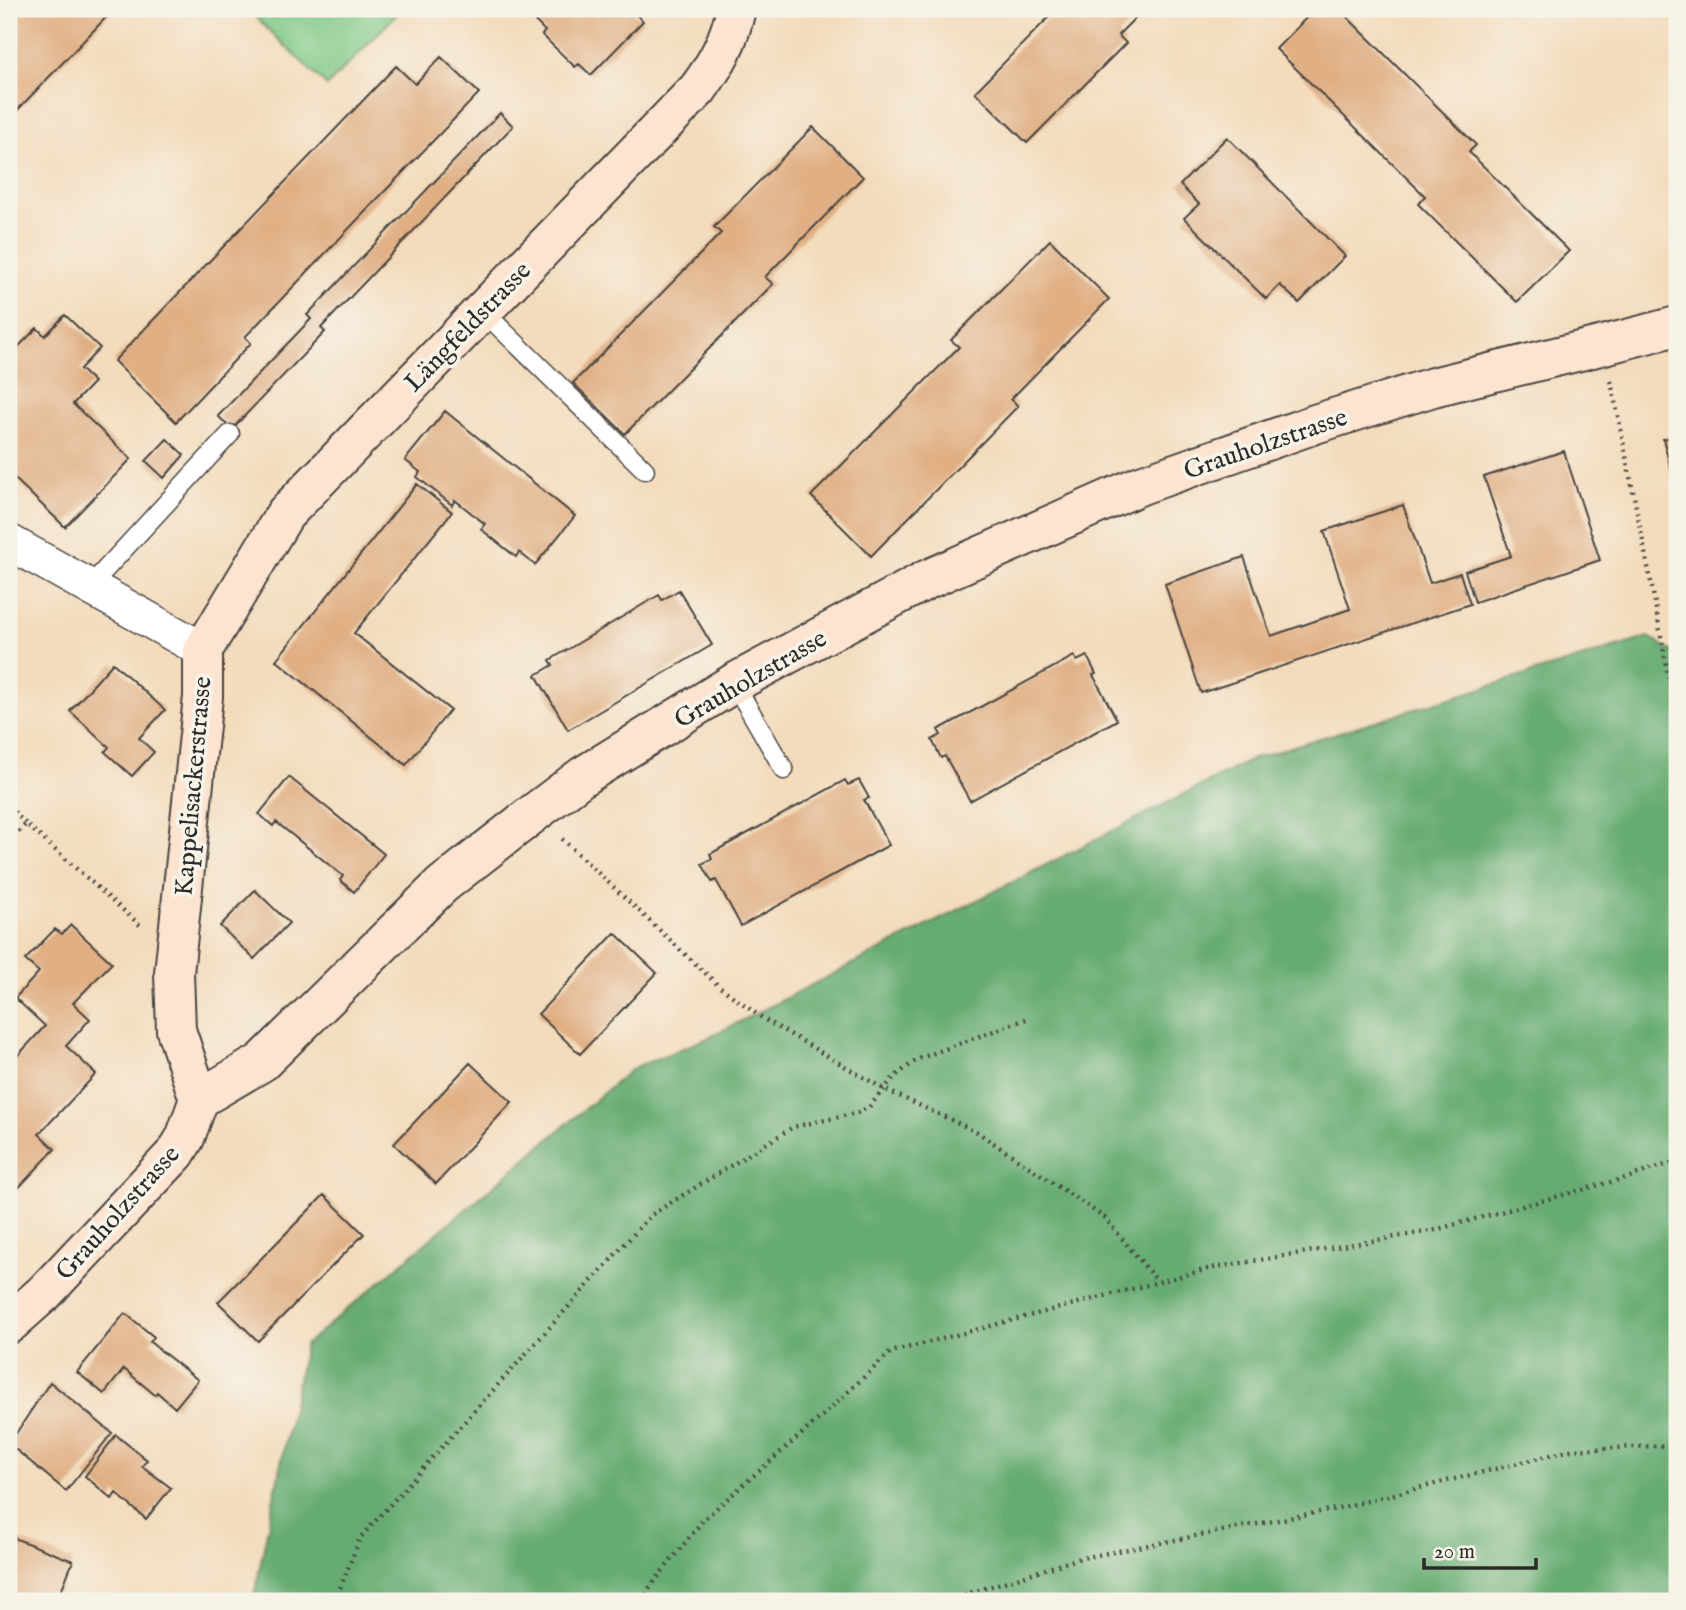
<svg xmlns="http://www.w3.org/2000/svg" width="1686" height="1610" font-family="'IM FELL English',serif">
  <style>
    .green { fill: #7dc885; stroke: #547a58; stroke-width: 2 }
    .forest { fill: #66ac72; stroke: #486c4e; stroke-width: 2 }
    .building { fill: #e0af83 }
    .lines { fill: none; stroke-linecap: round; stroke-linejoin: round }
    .lane-casing { stroke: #494541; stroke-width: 21 }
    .street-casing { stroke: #494541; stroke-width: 38 }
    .secondary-casing { stroke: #494541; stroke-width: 42 }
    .path { stroke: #494541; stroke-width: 4.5; stroke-dasharray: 2 5; stroke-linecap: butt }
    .lane { stroke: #fff; stroke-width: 18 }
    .street { stroke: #fff; stroke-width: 35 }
    .secondary { stroke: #fde4d1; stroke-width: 38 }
    .labels { text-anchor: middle; stroke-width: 7; stroke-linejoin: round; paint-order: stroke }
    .street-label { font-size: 26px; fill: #2b2b2b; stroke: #f7f3e8 }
  </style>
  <rect width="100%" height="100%" fill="#f7f3e8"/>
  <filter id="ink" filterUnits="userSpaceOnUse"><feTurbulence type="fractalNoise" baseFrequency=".0143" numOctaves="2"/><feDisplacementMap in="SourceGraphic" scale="14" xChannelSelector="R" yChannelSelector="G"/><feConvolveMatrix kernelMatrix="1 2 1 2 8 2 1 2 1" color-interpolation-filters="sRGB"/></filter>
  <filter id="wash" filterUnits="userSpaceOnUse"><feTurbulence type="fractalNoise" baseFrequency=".00686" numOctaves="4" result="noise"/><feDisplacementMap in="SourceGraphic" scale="28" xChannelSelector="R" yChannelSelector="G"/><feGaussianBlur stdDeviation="1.57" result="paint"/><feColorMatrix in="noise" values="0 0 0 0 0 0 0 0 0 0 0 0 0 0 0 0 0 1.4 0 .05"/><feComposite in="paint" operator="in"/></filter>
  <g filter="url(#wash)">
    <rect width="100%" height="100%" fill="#f3dbbc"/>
    <path class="green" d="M 247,9 L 394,9 L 398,13 L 327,86 Z"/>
    <path class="forest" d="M 1649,637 L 1677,655 L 1677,1601 L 253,1601 L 305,1345 L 633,1068 L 708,1038 L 1255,758 Z"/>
    <g id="blocks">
      <path class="building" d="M 11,9 L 114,9 L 9,119 L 9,11 Z
        M 514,9 L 630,9 L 643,21 L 591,75 L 579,64 L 575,67 L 542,35 L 545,31 L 523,9 L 519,13 Z
        M 1057,9 L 1144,9 L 1118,35 L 1126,43 L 1027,143 L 975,92 Z
        M 1315,9 L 1339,9 L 1476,145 L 1469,152 L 1569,251 L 1517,302 L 1418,204 L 1425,196 L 1276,49 Z
        M 441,57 L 479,93 L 245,337 L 251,343 L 176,422 L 114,361 L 396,66 L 415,84 Z
        M 500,113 L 513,126 L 321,328 L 325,332 L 232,429 L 218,416 L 311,319 L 307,315 Z
        M 813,127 L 863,177 L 765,277 L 773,284 L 625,434 L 573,383 L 721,233 L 714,227 Z
        M 1227,137 L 1345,256 L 1299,303 L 1280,285 L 1266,299 L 1184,218 L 1199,204 L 1180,185 Z
        M 1050,240 L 1109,299 L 1011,399 L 1018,406 L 871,556 L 811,496 L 959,347 L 951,340 Z
        M 65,315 L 100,348 L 80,369 L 94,382 L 73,404 L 131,459 L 65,527 L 9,473 L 9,342 L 16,349 L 37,328 L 45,336 Z
        M 445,411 L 575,516 L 535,565 L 519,552 L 516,557 L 481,529 L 485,524 L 455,500 L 452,505 L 417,477 L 420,472 L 405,460 Z
        M 1677,436 L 1677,489 L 1676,489 L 1663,439 Z
        M 167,439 L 184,455 L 164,478 L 146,461 Z
        M 1564,451 L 1600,560 L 1475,602 L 1465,571 L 1511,556 L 1484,477 Z
        M 417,484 L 452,512 L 354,633 L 450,710 L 406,765 L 276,660 Z
        M 1403,505 L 1430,583 L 1460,573 L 1470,604 L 1201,693 L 1165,584 L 1244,557 L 1271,636 L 1350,609 L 1324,531 Z
        M 679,590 L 712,645 L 568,730 L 536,675 L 553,665 L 550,660 L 659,595 L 662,600 Z
        M 1074,656 L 1077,661 L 1087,656 L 1096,674 L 1093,675 L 1117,720 L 970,801 L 945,756 L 941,758 L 932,740 L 941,735 L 938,730 Z
        M 113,663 L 165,710 L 139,738 L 154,752 L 132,776 L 105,752 L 109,747 L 70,711 Z
        M 289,777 L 384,854 L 354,892 L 340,880 L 343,876 L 276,822 L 273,826 L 259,814 Z
        M 845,780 L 848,785 L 859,780 L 869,798 L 864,800 L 889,845 L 741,926 L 716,880 L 712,882 L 702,864 L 712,859 L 710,854 Z
        M 255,890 L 289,923 L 254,959 L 220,926 Z
        M 71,925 L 112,963 L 73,1003 L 90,1019 L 66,1046 L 96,1074 L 39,1134 L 55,1149 L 9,1198 L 9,1065 L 45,1026 L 15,998 L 39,972 L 25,960 L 55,929 L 62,934 Z
        M 615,933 L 657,973 L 580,1054 L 538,1014 Z
        M 470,1063 L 512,1102 L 436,1184 L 394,1144 Z
        M 324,1195 L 364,1234 L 258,1341 L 218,1302 Z
        M 125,1313 L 154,1337 L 150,1342 L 198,1380 L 175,1408 L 157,1392 L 155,1395 L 124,1369 L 104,1394 L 77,1372 Z
        M 50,1382 L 112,1433 L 66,1491 L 9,1444 Z
        M 116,1435 L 147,1460 L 142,1466 L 171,1488 L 146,1519 L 116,1493 L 112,1499 L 85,1476 Z
        M 9,1536 L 73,1561 L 57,1601 L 9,1601 Z"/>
    </g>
  </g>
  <g filter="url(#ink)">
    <use href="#blocks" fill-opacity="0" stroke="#494541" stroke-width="2"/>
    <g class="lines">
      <defs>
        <path id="lane" d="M 482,310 L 645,470
          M 90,586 L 230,434
          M 734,683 L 784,770"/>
        <path id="street" d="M 9,542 L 203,650"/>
        <path id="secondary" d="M 199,1099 L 176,1030 L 174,973 L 203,697 L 203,650 L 285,514 L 698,89 C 717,63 729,41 736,9
          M 9,1324 L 45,1292 L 176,1153 L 185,1138 L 199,1099 L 262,1062 L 442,885 L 534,813 L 583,776 L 734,683 L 926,580 L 1141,485 L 1315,424 L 1433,387 L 1604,345 L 1677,326"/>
      </defs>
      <use href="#lane" class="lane-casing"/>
      <use href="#street" class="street-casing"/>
      <use href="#secondary" class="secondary-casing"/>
      <path class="path" d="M 1611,381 L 1650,577 L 1677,722
        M 9,807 L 26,824
        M 562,839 L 719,986 L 762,1018 L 884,1089 L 977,1132 L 1105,1218 L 1157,1281
        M 9,842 L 26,824 L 141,926
        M 335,1601 L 360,1538 L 651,1215 L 793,1127 L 857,1113 L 869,1107 L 894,1077 L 918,1059 L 1029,1018
        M 643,1601 L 650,1587 L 704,1519 L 820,1418 L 891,1352 L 1212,1268 L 1431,1231 L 1629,1177 L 1677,1161
        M 944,1601 L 1077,1559 L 1335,1509 L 1571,1450 L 1677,1445"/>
      <use href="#lane" class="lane"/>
      <use href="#street" class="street"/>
      <use href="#secondary" class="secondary"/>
    </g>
  </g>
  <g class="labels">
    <g class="street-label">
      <text transform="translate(467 326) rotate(-46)" y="9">Längfeldstrasse</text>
      <text transform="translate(1265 443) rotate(-19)" y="9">Grauholzstrasse</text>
      <text transform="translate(750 678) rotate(-30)" y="9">Grauholzstrasse</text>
      <text transform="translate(192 786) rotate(-85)" y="9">Kappelisackerstrasse</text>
      <text transform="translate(117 1212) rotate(-48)" y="9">Grauholzstrasse</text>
    </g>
  </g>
  <rect width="1686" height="1610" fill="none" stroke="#f7f3e8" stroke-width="35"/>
  <path d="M1424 1558v10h112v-10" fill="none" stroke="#2b2b2b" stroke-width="3.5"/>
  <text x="1434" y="1558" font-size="21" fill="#2b2b2b" stroke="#f7f3e8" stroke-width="5" paint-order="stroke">20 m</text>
</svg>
